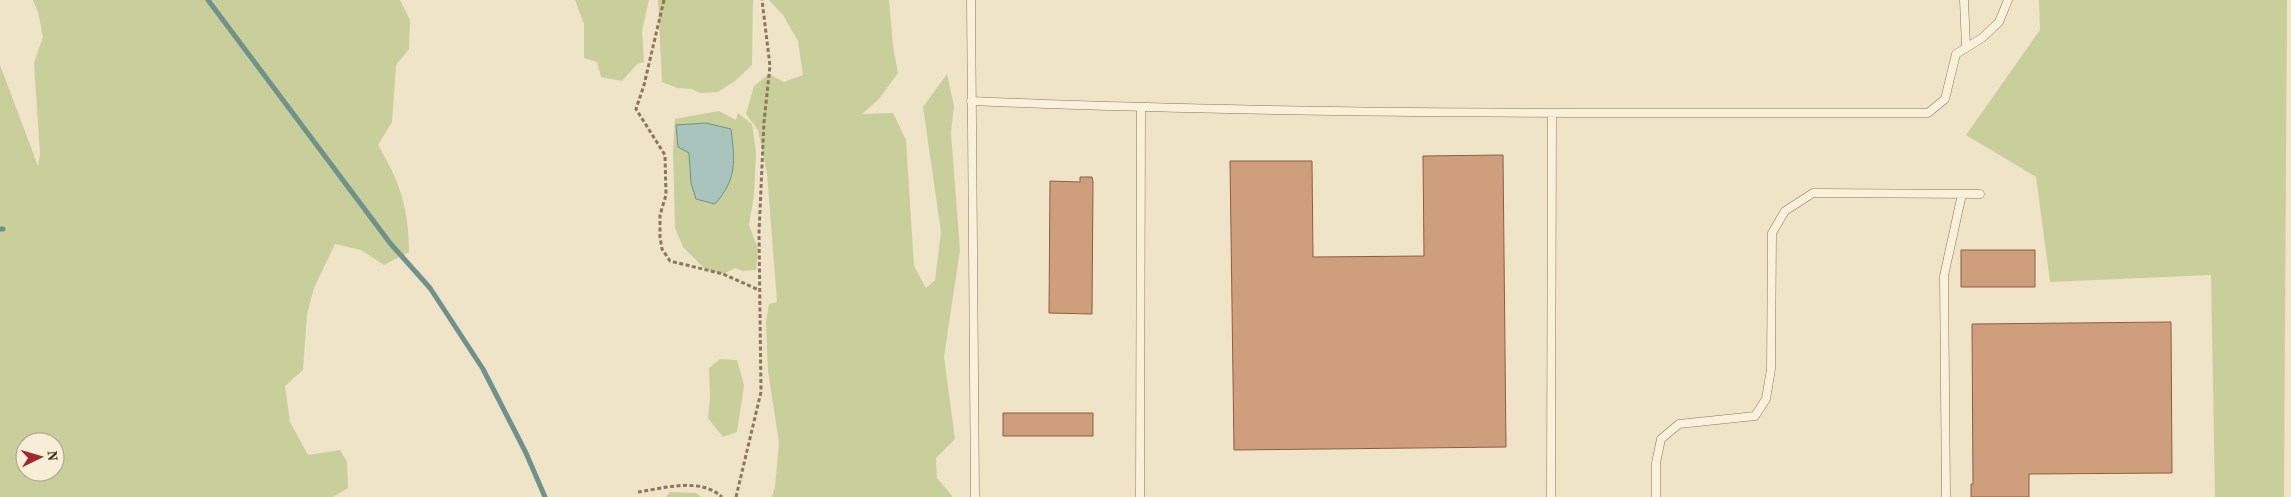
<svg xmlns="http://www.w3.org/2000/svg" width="2291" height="497" font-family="'Source Serif 4',serif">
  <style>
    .green { fill: #c9cf9b; fill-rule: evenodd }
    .water { fill: #a9c4bc; stroke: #6f938a }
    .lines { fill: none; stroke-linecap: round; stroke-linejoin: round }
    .stream { stroke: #6f938a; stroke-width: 5 }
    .building { fill: #cf9f7d; stroke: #8d5f41 }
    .service-casing { stroke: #8d765c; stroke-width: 9 }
    .path { stroke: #8d765c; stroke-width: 3; stroke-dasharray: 4 2.5; stroke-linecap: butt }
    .service { stroke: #faf1dc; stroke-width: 8 }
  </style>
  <rect width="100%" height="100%" fill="#f0e4c8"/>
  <path class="green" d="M 33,0 L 400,0 L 410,20 L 409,49 L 396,65 L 392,122 L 378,145 C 400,182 409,209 409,252 L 384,265 L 361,250 L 335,244 L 314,288 L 307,314 L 303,370 L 285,386 L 290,422 L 308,455 L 340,450 L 347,462 L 348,488 L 333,497 L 0,497 L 0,65 L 38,166 L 40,154 L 34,63 L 43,37 L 38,12 ZM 25,442 L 55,442 L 55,472 L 25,472 Z
    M 575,0 L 649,0 L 642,31 L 644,62 L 637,64 L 622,81 L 601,77 L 597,62 L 584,58 L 584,24 Z
    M 658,0 L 753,0 L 752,65 L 735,81 L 718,92 L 700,93 L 692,89 L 677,88 L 662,82 Z
    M 769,0 L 889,0 L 893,46 L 898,73 L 879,99 L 862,114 L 893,113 L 906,140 L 914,266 L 926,288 L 935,280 L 941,232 L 923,107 L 947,74 L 954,106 L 951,133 L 960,250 L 944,357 L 955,439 L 936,458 L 937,478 L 953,497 L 772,497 L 775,487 L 779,443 L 768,371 L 766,322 L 769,304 L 777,302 L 767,173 L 758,130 L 746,114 L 754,86 L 769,74 L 784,82 L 803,75 L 798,41 L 783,15 Z
    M 2039,0 L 2287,0 L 2284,497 L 2215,497 L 2211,275 L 2050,282 L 2036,177 L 1966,135 L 2040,30 Z
    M 719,111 L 736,120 L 738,113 L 752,124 L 756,152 L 754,196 L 749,225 L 758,249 L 756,270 L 743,271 L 735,268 L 723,274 L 706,270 L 683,247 L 675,228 L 673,150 L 675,119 Z
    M 720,359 L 737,360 L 744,385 L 737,432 L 723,437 L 708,418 L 710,398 L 709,368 Z
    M 670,492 L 696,493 L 701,497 L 666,497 Z"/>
  <path class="water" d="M 706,123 L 731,129 C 735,161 737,179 715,204 L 696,199 L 691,183 L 689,153 L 678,147 L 676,125 Z"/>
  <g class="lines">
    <path class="stream" d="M 208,0 L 390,243 L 430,288 L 483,369 L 526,453 L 545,497
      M 0,229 L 3,229"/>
  </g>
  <path class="building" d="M 1503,155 L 1506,447 L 1234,450 L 1230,161 L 1312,161 L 1313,257 L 1424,256 L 1423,156 Z
    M 1080,177 L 1092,177 L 1093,182 L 1092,314 L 1049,313 L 1050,181 L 1080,182 Z
    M 1961,250 L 2035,250 L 2035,287 L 1961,287 Z
    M 2171,322 L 2172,473 L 2029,474 L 2029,497 L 1971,497 L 1971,484 L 1973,484 L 1972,324 Z
    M 1003,413 L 1093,413 L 1093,436 L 1003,436 Z"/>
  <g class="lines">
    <defs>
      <path id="service" d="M 971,0 L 975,497
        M 1964,0 L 1966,46
        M 971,101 C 1290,115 1609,113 1928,113 L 1945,99 L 1956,54 L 1982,38 L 1999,22 L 2008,0
        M 1140,497 L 1141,108
        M 1551,497 L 1552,113
        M 1656,497 L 1656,463 L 1661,439 L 1679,424 L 1755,416 L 1766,399 L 1771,369 L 1772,233 L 1785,211 L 1813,193 L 1980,194
        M 1946,497 L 1944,276 L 1962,194"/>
    </defs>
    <use href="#service" class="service-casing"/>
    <path class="path" d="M 664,0 L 644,85 L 636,109 L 665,155 L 666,195 L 660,215 L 660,237 L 662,249 L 670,261 L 723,274 L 759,290
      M 638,492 C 665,488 700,477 722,497
      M 736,497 L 761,392 L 759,232 L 764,122 L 770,66 L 762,0"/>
    <use href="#service" class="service"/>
  </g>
  <g transform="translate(40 457) rotate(85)"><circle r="24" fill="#f7eed8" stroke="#ada18e"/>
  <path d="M0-4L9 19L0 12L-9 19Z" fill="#9e2a2b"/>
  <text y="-8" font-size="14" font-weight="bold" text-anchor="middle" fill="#3d2e20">N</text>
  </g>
</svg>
